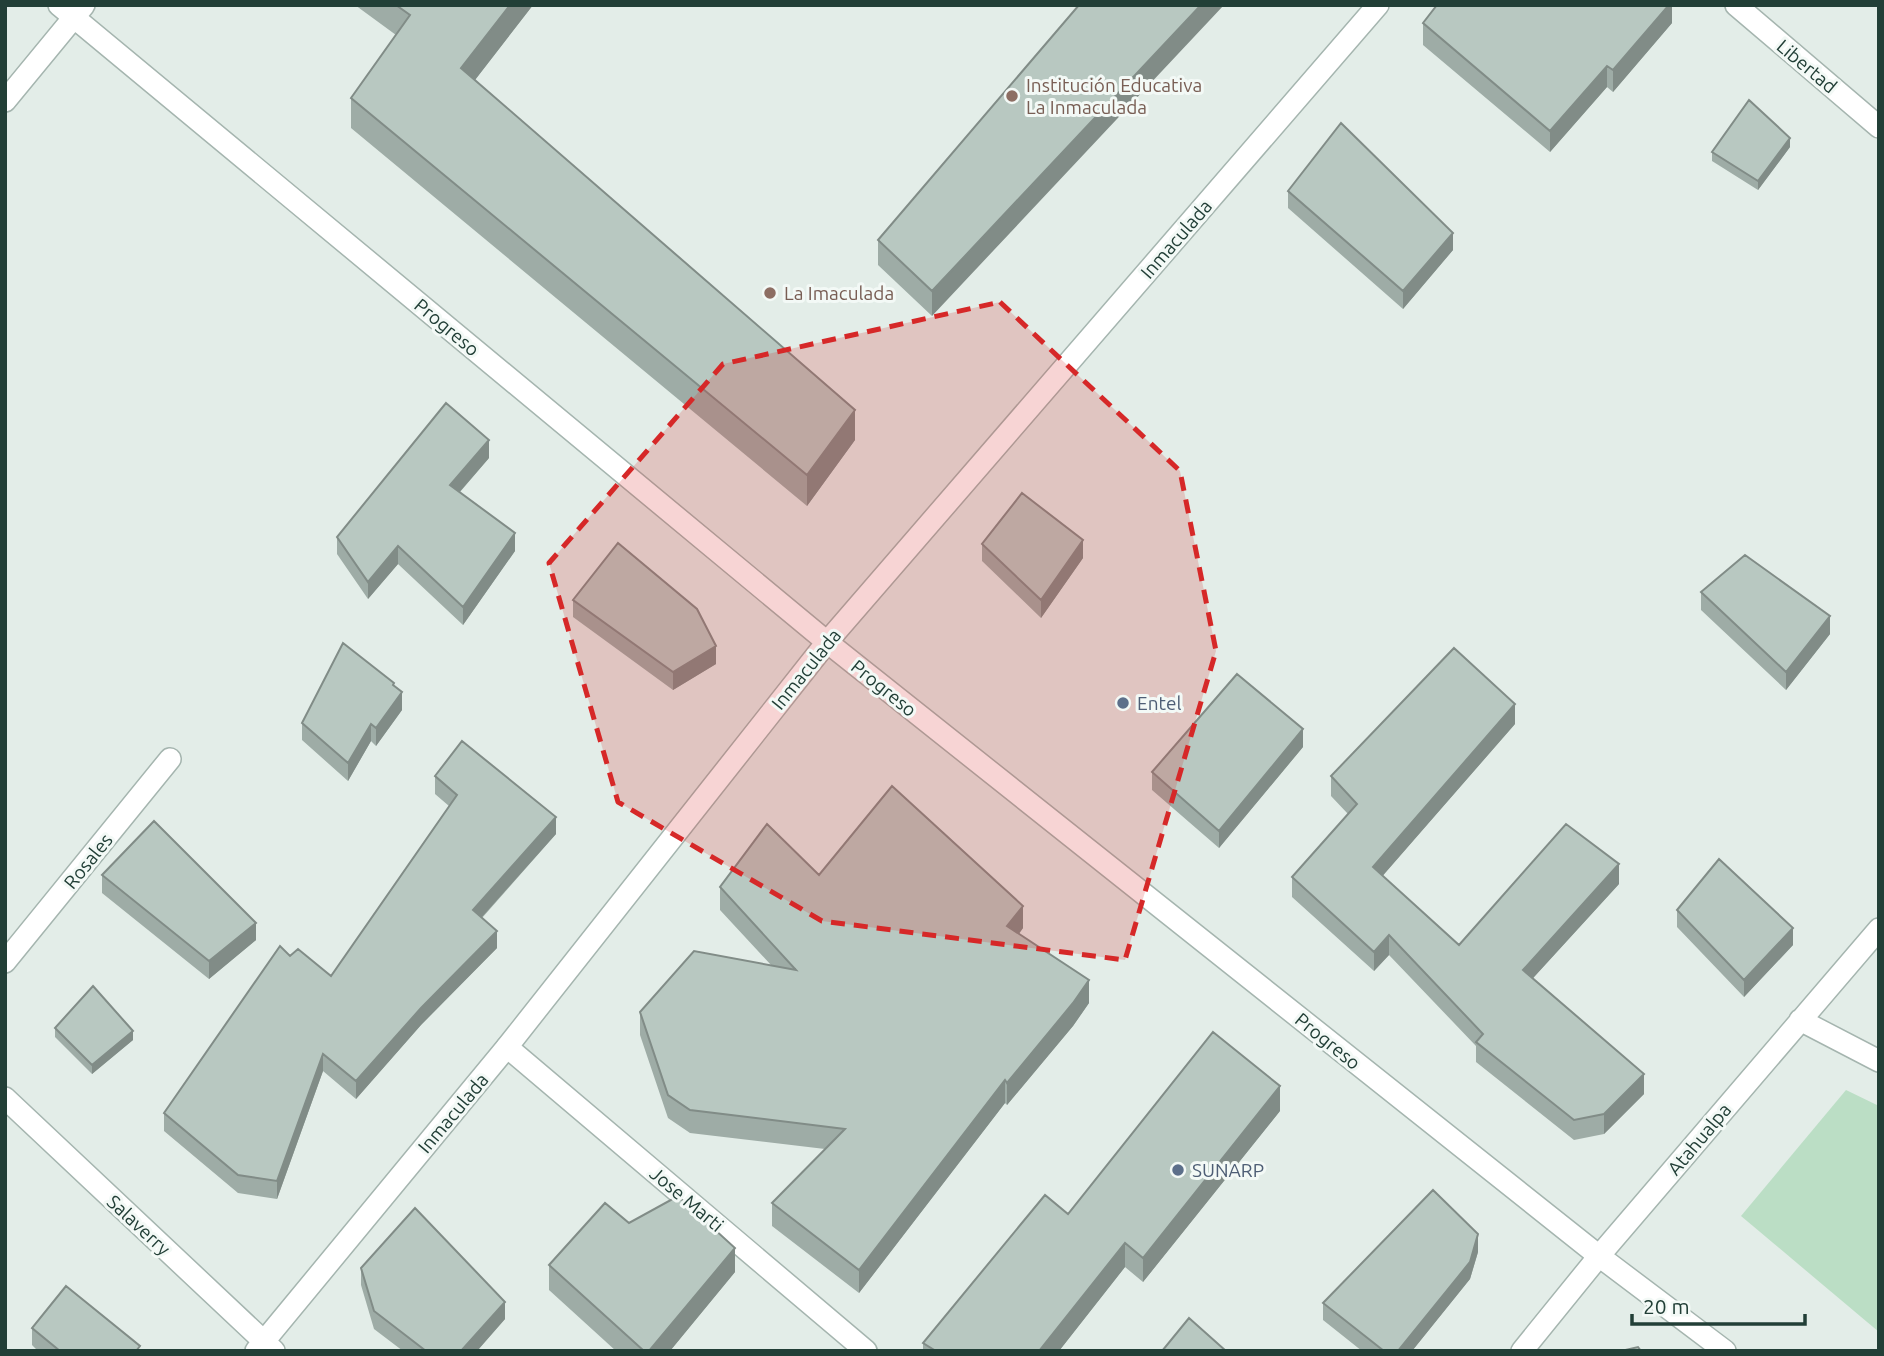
<svg xmlns="http://www.w3.org/2000/svg" width="1884" height="1356" font-family="Ubuntu,sans-serif">
  <style>
    .green { fill: #bbdec5 }
    .lines { fill: none; stroke-linecap: round; stroke-linejoin: round }
    .service-casing { stroke: #a5b5af; stroke-width: 24 }
    .minor-casing { stroke: #a5b5af; stroke-width: 24 }
    .tertiary-casing { stroke: #a5b5af; stroke-width: 24 }
    .service { stroke: #fff; stroke-width: 21 }
    .minor { stroke: #fff; stroke-width: 21 }
    .tertiary { stroke: #fff; stroke-width: 21 }
    .wall { fill: #9eaca6 }
    .shaded-wall { fill: #818c87 }
    .building { fill: #b8c8c1; stroke: #818c87; stroke-width: 2 }
    .marked { fill: #d62828; fill-opacity: 0.2; stroke: #d62828; stroke-width: 5; stroke-dasharray: 14 9; stroke-linejoin: round }
    .education-dot { fill: #8d6e63; stroke: #f3f9f6; stroke-width: 2.5 }
    .service-dot { fill: #5c6f8a; stroke: #f3f9f6; stroke-width: 2.5 }
    .labels { text-anchor: middle; stroke-width: 6; stroke-linejoin: round; paint-order: stroke }
    .street-label { font-size: 19px; fill: #223f37; stroke: #f3f9f6 }
    .education-label { font-size: 19px; fill: #785e54; stroke: #f3f9f6; text-anchor: start }
    .service-label { font-size: 19px; fill: #4e5e75; stroke: #f3f9f6; text-anchor: start }
  </style>
  <rect width="100%" height="100%" fill="#e3ede8"/>
  <path class="green" d="M 1846,1090 L 1879,1106 L 1879,1332 L 1741,1216 Z"/>
  <g class="lines">
    <defs>
      <path id="service" d="M 5,962 L 170,759
        M 507,1047 L 866,1351"/>
      <path id="minor" d="M 59,5 L 827,642 L 1599,1256 L 1725,1351
        M 5,101 L 84,5
        M 1800,1020 L 1879,1061
        M 5,1098 L 274,1351
        M 1522,1351 L 1599,1256 L 1879,929"/>
      <path id="tertiary" d="M 1736,5 L 1879,127
        M 256,1351 L 507,1047 L 827,642 L 1378,5"/>
    </defs>
    <use href="#service" class="service-casing"/>
    <use href="#minor" class="minor-casing"/>
    <use href="#tertiary" class="tertiary-casing"/>
    <use href="#service" class="service"/>
    <use href="#minor" class="minor"/>
    <use href="#tertiary" class="tertiary"/>
  </g>
  <path class="wall" d="M 355,5 L 533,5 L 475,80 L 855,440 L 807,506 L 351,128 L 351,98 L 396,35 Z
    M 1079,5 L 932,316 L 878,265 L 878,240 Z
    M 1672,5 L 1672,23 L 1613,92 L 1607,87 L 1550,152 L 1423,45 L 1423,23 Z
    M 1790,147 L 1758,190 L 1712,161 L 1712,152 Z
    M 1288,191 L 1453,250 L 1403,309 L 1288,208 Z
    M 489,458 L 460,492 L 515,551 L 463,625 L 398,564 L 368,599 L 337,554 L 337,537 Z
    M 982,544 L 1083,558 L 1041,618 L 982,561 Z
    M 1701,592 L 1830,634 L 1786,690 L 1701,610 Z
    M 573,600 L 716,664 L 673,690 L 573,617 Z
    M 394,686 L 402,710 L 376,746 L 371,741 L 348,781 L 302,740 L 302,723 Z
    M 1515,724 L 1382,876 L 1459,945 L 1619,884 L 1533,978 L 1644,1094 L 1604,1134 L 1574,1140 L 1476,1062 L 1476,1046 L 1389,955 L 1374,971 L 1292,897 L 1292,877 L 1348,814 L 1331,796 L 1331,776 Z
    M 1303,747 L 1219,848 L 1152,790 L 1152,772 Z
    M 435,776 L 556,834 L 482,918 L 497,948 L 421,1025 L 356,1099 L 323,1071 L 277,1199 L 238,1193 L 164,1131 L 164,1113 L 290,956 L 331,976 L 449,806 L 435,794 Z
    M 102,875 L 256,940 L 209,979 L 102,893 Z
    M 819,875 L 1023,928 L 1019,934 L 1089,1003 L 1073,1026 L 1007,1105 L 1005,1103 L 859,1293 L 772,1226 L 772,1203 L 825,1149 L 690,1133 L 668,1118 L 640,1035 L 640,1012 L 771,965 L 720,910 L 720,887 Z
    M 1677,910 L 1793,945 L 1744,997 L 1677,927 Z
    M 55,1028 L 133,1040 L 92,1074 L 55,1037 Z
    M 1280,1111 L 1143,1282 L 1125,1267 L 1059,1351 L 923,1351 L 923,1343 L 1068,1214 Z
    M 629,1223 L 735,1272 L 670,1351 L 616,1351 L 549,1290 L 549,1265 Z
    M 1478,1252 L 1470,1279 L 1412,1351 L 1362,1351 L 1323,1320 L 1323,1303 Z
    M 361,1268 L 505,1319 L 477,1351 L 403,1351 L 374,1329 L 361,1285 Z
    M 32,1328 L 140,1351 L 38,1351 L 32,1345 Z"/>
  <path class="shaded-wall" d="M 510,5 L 533,5 L 461,98 L 461,68 Z
    M 1201,5 L 1224,5 L 932,316 L 932,291 Z
    M 1669,5 L 1672,5 L 1672,23 L 1613,92 L 1613,70 Z
    M 1607,66 L 1607,87 L 1550,152 L 1550,131 Z
    M 1790,138 L 1790,147 L 1758,190 L 1758,181 Z
    M 1453,233 L 1453,250 L 1403,309 L 1403,291 Z
    M 855,410 L 855,440 L 807,506 L 807,475 Z
    M 489,440 L 489,458 L 450,503 L 450,485 Z
    M 515,533 L 515,551 L 463,625 L 463,607 Z
    M 1083,540 L 1083,558 L 1041,618 L 1041,600 Z
    M 398,546 L 398,564 L 368,599 L 368,582 Z
    M 1830,616 L 1830,634 L 1786,690 L 1786,672 Z
    M 716,646 L 716,664 L 673,690 L 673,672 Z
    M 402,692 L 402,710 L 376,746 L 376,728 Z
    M 1515,704 L 1515,724 L 1373,887 L 1373,867 Z
    M 371,724 L 371,741 L 348,781 L 348,763 Z
    M 1303,729 L 1303,747 L 1219,848 L 1219,831 Z
    M 556,817 L 556,834 L 473,927 L 473,910 Z
    M 1619,864 L 1619,884 L 1523,989 L 1523,970 Z
    M 1023,906 L 1023,928 L 1007,949 L 1007,926 Z
    M 256,923 L 256,940 L 209,979 L 209,961 Z
    M 1793,928 L 1793,945 L 1744,997 L 1744,980 Z
    M 497,931 L 497,948 L 421,1025 L 356,1099 L 356,1081 L 421,1008 Z
    M 1389,935 L 1389,955 L 1374,971 L 1374,952 Z
    M 1089,980 L 1089,1003 L 1073,1026 L 1007,1105 L 1007,1083 Z
    M 133,1031 L 133,1040 L 92,1074 L 92,1065 Z
    M 323,1054 L 323,1071 L 277,1199 L 277,1181 Z
    M 1644,1074 L 1644,1094 L 1604,1134 L 1604,1114 Z
    M 1005,1080 L 1005,1103 L 859,1293 L 859,1270 Z
    M 1280,1086 L 1280,1111 L 1143,1282 L 1143,1258 Z
    M 1478,1234 L 1478,1252 L 1470,1279 L 1412,1351 L 1398,1351 Z
    M 1125,1243 L 1125,1267 L 1059,1351 L 1039,1351 Z
    M 735,1248 L 735,1272 L 670,1351 L 649,1351 Z
    M 505,1302 L 505,1319 L 477,1351 L 461,1351 Z"/>
  <path class="building" d="M 396,5 L 510,5 L 461,68 L 855,410 L 807,475 L 351,98 L 410,15 Z
    M 1079,5 L 1201,5 L 932,291 L 878,240 Z
    M 1437,5 L 1669,5 L 1613,70 L 1607,66 L 1550,131 L 1423,23 Z
    M 1749,100 L 1790,138 L 1758,181 L 1712,152 Z
    M 1341,123 L 1453,233 L 1403,291 L 1288,191 Z
    M 446,403 L 489,440 L 450,485 L 515,533 L 463,607 L 398,546 L 368,582 L 337,537 Z
    M 1022,493 L 1083,540 L 1041,600 L 982,544 Z
    M 618,543 L 697,609 L 716,646 L 673,672 L 573,600 Z
    M 1745,555 L 1830,616 L 1786,672 L 1701,592 Z
    M 343,643 L 394,683 L 393,685 L 402,692 L 376,728 L 371,724 L 348,763 L 302,723 Z
    M 1454,648 L 1515,704 L 1373,867 L 1459,945 L 1566,824 L 1619,864 L 1523,970 L 1644,1074 L 1604,1114 L 1574,1120 L 1476,1042 L 1483,1034 L 1389,935 L 1374,952 L 1292,877 L 1357,804 L 1331,776 Z
    M 1237,674 L 1303,729 L 1219,831 L 1152,772 Z
    M 462,741 L 556,817 L 473,910 L 497,931 L 421,1008 L 356,1081 L 323,1054 L 277,1181 L 238,1175 L 164,1113 L 280,946 L 290,956 L 298,949 L 331,976 L 457,795 L 435,776 Z
    M 892,786 L 1023,906 L 1007,926 L 1089,980 L 1073,1003 L 1007,1083 L 1005,1080 L 859,1270 L 772,1203 L 845,1129 L 690,1110 L 668,1095 L 640,1012 L 694,951 L 796,970 L 720,887 L 767,824 L 819,875 Z
    M 154,821 L 256,923 L 209,961 L 102,875 Z
    M 1719,859 L 1793,928 L 1744,980 L 1677,910 Z
    M 93,986 L 133,1031 L 92,1065 L 55,1028 Z
    M 1213,1032 L 1280,1086 L 1143,1258 L 1125,1243 L 1039,1351 L 936,1351 L 923,1343 L 1045,1195 L 1068,1214 Z
    M 1433,1190 L 1478,1234 L 1470,1262 L 1398,1351 L 1384,1351 L 1323,1303 Z
    M 678,1196 L 735,1248 L 649,1351 L 644,1351 L 549,1265 L 605,1203 L 629,1223 Z
    M 415,1208 L 505,1302 L 461,1351 L 426,1351 L 374,1311 L 361,1268 Z
    M 66,1286 L 140,1346 L 136,1351 L 60,1351 L 32,1328 Z
    M 1189,1318 L 1226,1351 L 1162,1351 Z
    M 1638,1347 L 1641,1351 L 1621,1351 Z"/>
  <path class="marked" d="M 1000,302 L 1180,471 L 1216,651 L 1125,960 L 822,921 L 618,802 L 549,563 L 723,364 Z"/>
  <g class="education-dot">
    <circle cx="1012" cy="96" r="7"/>
    <circle cx="770" cy="293" r="7"/>
  </g>
  <g class="service-dot">
    <circle cx="1123" cy="703" r="7"/>
    <circle cx="1178" cy="1170" r="7"/>
  </g>
  <g class="labels">
    <g class="street-label">
      <text transform="translate(1807 66) rotate(40)" y="7">Libertad</text>
      <text transform="translate(1176 239) rotate(-49)" y="7">Inmaculada</text>
      <text transform="translate(447 327) rotate(40)" y="7">Progreso</text>
      <text transform="translate(806 669) rotate(-51)" y="7">Inmaculada</text>
      <text transform="translate(884 688) rotate(39)" y="7">Progreso</text>
      <text transform="translate(88 861) rotate(-51)" y="7">Rosales</text>
      <text transform="translate(1328 1041) rotate(39)" y="7">Progreso</text>
      <text transform="translate(453 1113) rotate(-50)" y="7">Inmaculada</text>
      <text transform="translate(1699 1139) rotate(-50)" y="7">Atahualpa</text>
      <text transform="translate(687 1199) rotate(40)" y="7">Jose Marti</text>
      <text transform="translate(139 1225) rotate(43)" y="7">Salaverry</text>
    </g>
    <g class="education-label">
      <text x="1026" y="92">Institución Educativa<tspan x="1026" dy="22">La Inmaculada</tspan></text>
      <text x="784" y="300">La Imaculada</text>
    </g>
    <g class="service-label">
      <text x="1137" y="710">Entel</text>
      <text x="1192" y="1177">SUNARP</text>
    </g>
  </g>
  <rect width="1884" height="1356" fill="none" stroke="#223f37" stroke-width="14"/>
  <path d="M1632 1314v10h173v-10" fill="none" stroke="#223f37" stroke-width="3.5"/>
  <text x="1643" y="1314" font-size="21" fill="#223f37" stroke="#f3f9f6" stroke-width="5" paint-order="stroke">20 m</text>
</svg>
